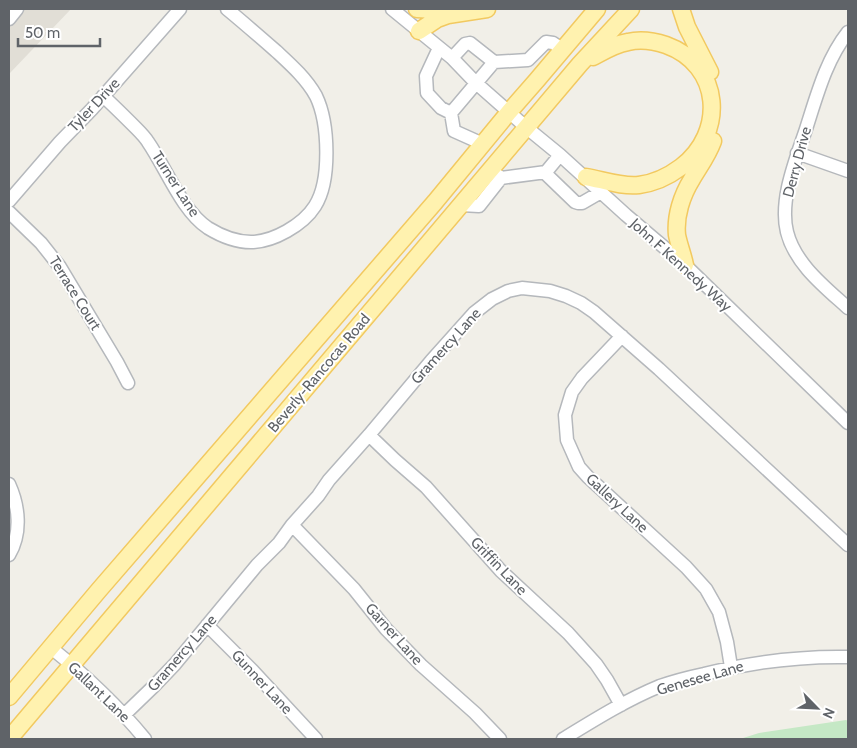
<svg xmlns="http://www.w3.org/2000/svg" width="857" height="748" font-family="Cabin,sans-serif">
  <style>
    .education { fill: #e1ded6 }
    .green { fill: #c5e8c5 }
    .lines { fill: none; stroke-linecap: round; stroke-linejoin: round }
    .minor-casing { stroke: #b5b8bc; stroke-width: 15 }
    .major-casing { stroke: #f2c960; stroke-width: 19 }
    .minor { stroke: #fff; stroke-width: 12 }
    .major { stroke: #fff2af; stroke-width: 16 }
    .labels { text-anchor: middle; stroke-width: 4; stroke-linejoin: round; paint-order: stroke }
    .street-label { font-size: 15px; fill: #5f6368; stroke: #fff }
  </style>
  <rect width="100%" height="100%" fill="#f1efe8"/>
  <path class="education" d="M 9,9 L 71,9 L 9,74 Z"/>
  <path class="green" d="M 846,720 L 848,721 L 848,739 L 740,739 L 759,733 Z"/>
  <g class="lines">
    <defs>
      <path id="minor" d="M 392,9 L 452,58 L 476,83 L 527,128 L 560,155 L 626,215 L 685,265 L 848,423
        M 9,19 L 17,9
        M 848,32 C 826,60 817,95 806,129 C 796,159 779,200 787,232 C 795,264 825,287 848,308
        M 439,48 L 426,76 L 427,93 L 441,108 L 451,113 L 494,62 L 470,43 L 465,44 L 452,58
        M 494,62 L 528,60 L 546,42 L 553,43 L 562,49
        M 103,96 C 114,106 125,117 136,128 C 140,132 145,137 148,142 C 166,168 182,211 208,228 C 221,236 236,242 251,242 C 273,242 303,225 315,206 C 331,181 329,123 316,96 C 306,78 290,64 276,51 C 260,37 244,23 227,9
        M 451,113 L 454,131 L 483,144
        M 797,153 L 848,171
        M 560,155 L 546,172 L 547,175 L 575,202 L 578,203 L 582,203 L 601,192
        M 491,170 L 501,178 L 546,172
        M 9,201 L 60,142 L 92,109 L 180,9
        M 461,205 L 479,206 L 501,178
        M 9,212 L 41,243 L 60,267 L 117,362 L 128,383
        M 622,336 L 582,378 L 572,392 L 565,415 L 567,440 L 579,467 L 588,477 L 686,567 L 706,589 L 719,612 L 727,642 L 731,667
        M 369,435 L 395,460 L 426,487 L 501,571 L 568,633 L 596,664 L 607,680 L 621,705
        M 9,484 C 19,506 22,533 9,555
        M 292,525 L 354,589 L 386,629 L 421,665 L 475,713 L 500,739
        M 207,625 L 253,671 L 316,739
        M 50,647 C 85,675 117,705 145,739
        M 124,715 L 154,686 L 175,664 L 257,565 L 279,543 L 292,525 L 318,496 L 329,480 L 369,435 L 431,361 L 474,313 L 492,299 L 508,291 L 522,288 L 550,291 L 566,296 L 581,303 L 594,312 L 659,369 L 848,545
        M 563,739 C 594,720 626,700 660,686 C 674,681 690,677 704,674 C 752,662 799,656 848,657"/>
      <path id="major" d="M 417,9 L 452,11
        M 681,9 L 687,27 L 710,72
        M 419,31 L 437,19 L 448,15 L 487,9
        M 586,177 C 603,180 622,187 639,185 C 654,183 669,176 681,167 C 726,133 722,65 666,45 C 654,41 640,39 628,42 C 615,44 604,51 593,57
        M 685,265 C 683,255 679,245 677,235 C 675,216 682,195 692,179 C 699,167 708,155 713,141
        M 9,697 L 99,590 L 435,202 L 509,112 L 537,80 L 597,9
        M 9,739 L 580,64 L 631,9"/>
    </defs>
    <use href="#minor" class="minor-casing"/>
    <use href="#major" class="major-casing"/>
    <use href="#minor" class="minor"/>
    <use href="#major" class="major"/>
  </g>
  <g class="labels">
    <g class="street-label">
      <text transform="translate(94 105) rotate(-47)" y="5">Tyler Drive</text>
      <text transform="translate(797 162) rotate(-75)" y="5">Derry Drive</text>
      <text transform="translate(176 184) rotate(57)" y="5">Turner Lane</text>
      <text transform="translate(681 265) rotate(42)" y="5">John F Kennedy Way</text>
      <text transform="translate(75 293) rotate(58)" y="5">Terrace Court</text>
      <text transform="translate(446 346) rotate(-48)" y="5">Gramercy Lane</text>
      <text transform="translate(319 373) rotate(-50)" y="5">Beverly-Rancocas Road</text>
      <text transform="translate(617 503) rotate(43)" y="5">Gallery Lane</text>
      <text transform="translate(499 566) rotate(46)" y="5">Griffin Lane</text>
      <text transform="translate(394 634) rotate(48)" y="5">Garner Lane</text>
      <text transform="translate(182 653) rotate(-49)" y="5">Gramercy Lane</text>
      <text transform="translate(700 678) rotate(-16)" y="5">Genesee Lane</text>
      <text transform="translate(262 682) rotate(47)" y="5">Gunner Lane</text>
      <text transform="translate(99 692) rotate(44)" y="5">Gallant Lane</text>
    </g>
  </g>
  <rect width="857" height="748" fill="none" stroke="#5f6368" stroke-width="20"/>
  <g transform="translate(817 708) rotate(114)" stroke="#ffffff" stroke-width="4" paint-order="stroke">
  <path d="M0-4L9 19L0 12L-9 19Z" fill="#5f6368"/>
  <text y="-8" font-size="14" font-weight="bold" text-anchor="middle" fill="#5f6368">N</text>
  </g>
  <path d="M18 38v8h82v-8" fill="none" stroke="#5f6368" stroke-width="2.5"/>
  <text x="25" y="38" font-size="15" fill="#5f6368" stroke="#ffffff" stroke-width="4" paint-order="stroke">50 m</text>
</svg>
